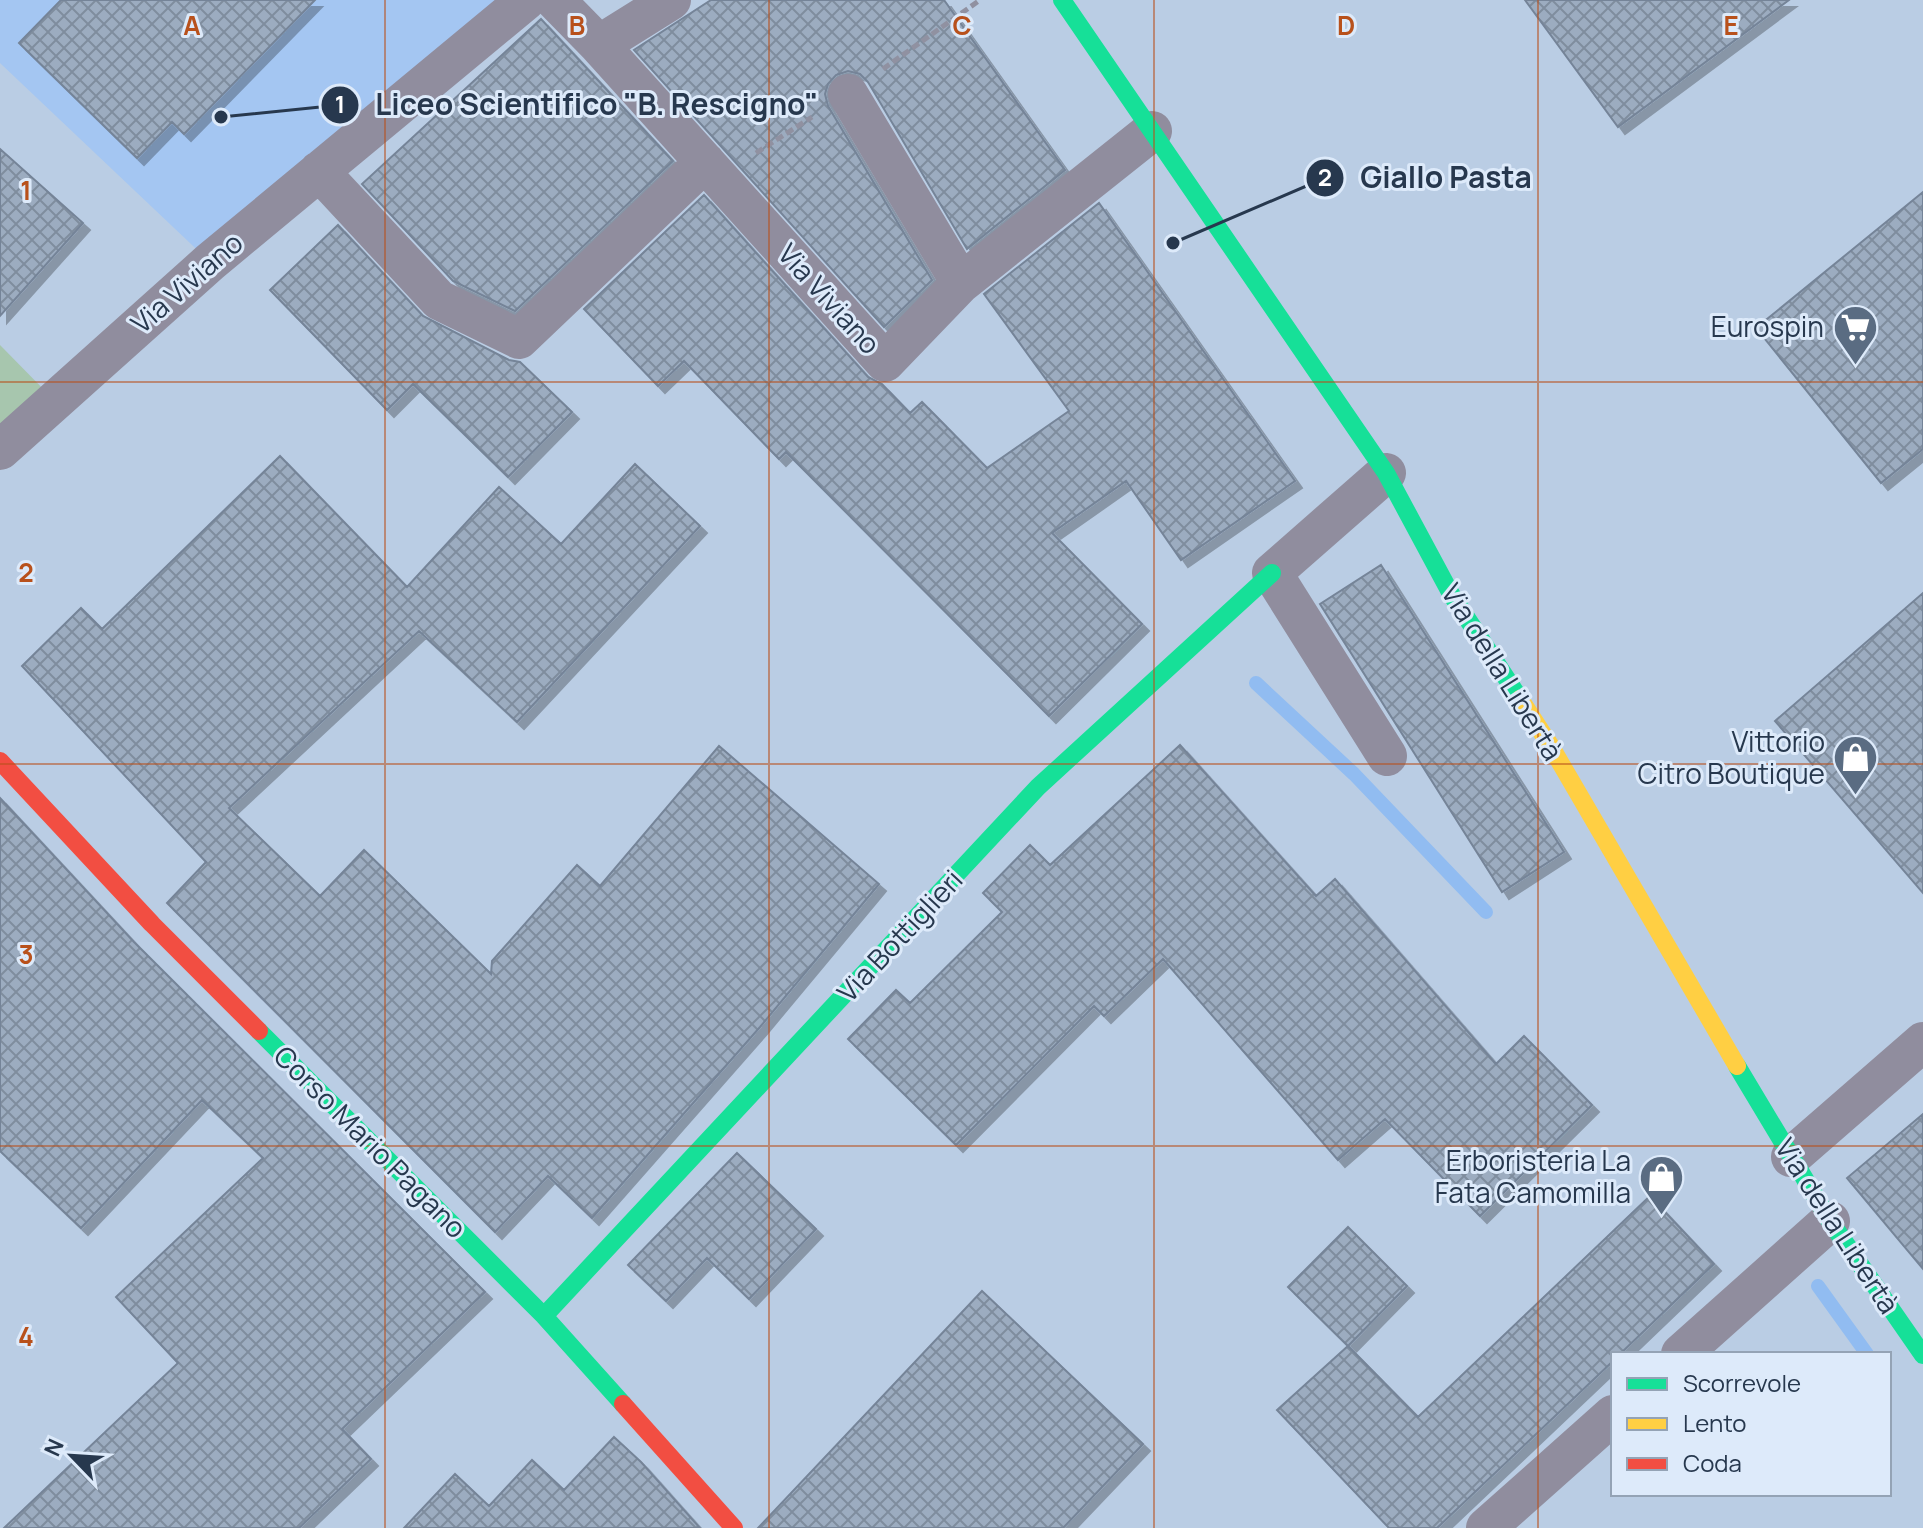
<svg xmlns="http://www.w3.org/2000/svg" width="1923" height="1528" font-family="Manrope,sans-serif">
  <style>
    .built { fill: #a4c6f2 }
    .green { fill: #a7c6ae }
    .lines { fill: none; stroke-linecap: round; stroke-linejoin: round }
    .stream { stroke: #91bcf1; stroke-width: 14 }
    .building { fill: url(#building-cross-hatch); stroke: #758498; stroke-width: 2; filter: url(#shadow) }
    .path { stroke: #9091a1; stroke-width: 5; stroke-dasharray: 8 4; stroke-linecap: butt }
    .street { stroke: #908d9e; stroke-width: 40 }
    .fast { stroke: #16e098; stroke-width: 18 }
    .slow { stroke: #ffcf43; stroke-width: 18 }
    .jam { stroke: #f24e42; stroke-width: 18 }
    .grid { fill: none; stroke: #b8511c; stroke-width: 2; stroke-opacity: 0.55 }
    .labels { text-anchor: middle; stroke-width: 6; stroke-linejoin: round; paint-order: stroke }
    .street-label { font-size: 28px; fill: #27384e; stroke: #ddeafa }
    .poi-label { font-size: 28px; fill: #27384e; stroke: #ddeafa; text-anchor: end }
    .grid-label { font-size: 26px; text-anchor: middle; font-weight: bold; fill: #b8511c; stroke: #ddeafa; stroke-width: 6; stroke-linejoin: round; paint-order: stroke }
    .leader { fill: none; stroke: #27384e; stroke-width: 3 }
    .callout-dot { fill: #27384e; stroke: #ddeafa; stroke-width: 3 }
    .mark-label { font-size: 24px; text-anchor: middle; font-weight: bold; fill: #fff }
    .callout-label { font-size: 30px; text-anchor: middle; font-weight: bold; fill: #27384e; stroke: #ddeafa; stroke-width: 6; stroke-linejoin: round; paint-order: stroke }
  </style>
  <defs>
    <pattern id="building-cross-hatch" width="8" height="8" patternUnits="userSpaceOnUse" patternTransform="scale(2)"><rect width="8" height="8" fill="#9cacc0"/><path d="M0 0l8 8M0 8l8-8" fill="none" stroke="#7f8d9e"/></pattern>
    <filter id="shadow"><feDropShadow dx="7" dy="7" stdDeviation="0" flood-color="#0004"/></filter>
  </defs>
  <rect width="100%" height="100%" fill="#bacde4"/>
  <path class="built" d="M 0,0 L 526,0 L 210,262 L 0,63 Z"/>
  <path class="green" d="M 0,345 L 54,400 L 0,450 Z"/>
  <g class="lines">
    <path class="stream" d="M 1256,683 L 1354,774 L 1486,912
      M 1818,1286 L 1867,1354"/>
  </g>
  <path class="building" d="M 61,0 L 315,0 L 184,134 L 172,122 L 137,158 L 19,43 Z
    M 711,0 L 944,0 L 1065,170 L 967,249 L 868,82 L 860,74 L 848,71 L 836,75 L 828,84 L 825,94 L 828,106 L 932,280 L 884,327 L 634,50 Z
    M 1525,0 L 1789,0 L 1618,127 Z
    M 541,19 L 673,161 L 515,311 L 453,281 L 362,184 Z
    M 0,149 L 83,223 L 0,316 Z
    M 1923,192 L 1923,449 L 1881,483 L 1756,328 Z
    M 704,195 L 868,377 L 882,384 L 910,413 L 922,402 L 987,468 L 1069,411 L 984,294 L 1099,203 L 1295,481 L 1181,560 L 1126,481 L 1052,533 L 1142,624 L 1049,716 L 786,452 L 779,459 L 684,361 L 658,386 L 584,309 Z
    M 338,225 L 423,316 L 509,360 L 520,362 L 572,412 L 508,477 L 413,384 L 387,410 L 270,290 Z
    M 280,456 L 407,587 L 499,487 L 561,544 L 635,464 L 700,526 L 517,722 L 419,631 L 229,808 L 320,896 L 364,850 L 491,974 L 492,961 L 577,865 L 600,886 L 719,746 L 879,884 L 760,1027 L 592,1218 L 548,1176 L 495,1232 L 167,903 L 206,862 L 22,666 L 81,608 L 102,629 Z
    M 1381,565 L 1564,852 L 1502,892 L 1320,604 Z
    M 1923,593 L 1923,893 L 1775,721 Z
    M 1180,745 L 1316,896 L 1335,879 L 1496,1064 L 1524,1036 L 1592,1105 L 1480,1216 L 1385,1119 L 1338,1160 L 1163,959 L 1104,1016 L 1094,1006 L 956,1145 L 848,1039 L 896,990 L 910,1003 L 1002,912 L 983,893 L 1030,845 L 1050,865 Z
    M 0,798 L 134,942 L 485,1292 L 342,1429 L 371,1459 L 299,1528 L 4,1528 L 178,1363 L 116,1297 L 263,1158 L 202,1100 L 81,1228 L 0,1151 Z
    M 1923,1114 L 1923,1269 L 1847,1178 Z
    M 737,1153 L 816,1229 L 749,1299 L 707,1258 L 666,1301 L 628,1265 Z
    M 1650,1196 L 1714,1264 L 1620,1354 L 1613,1354 L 1613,1361 L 1437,1528 L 1389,1528 L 1277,1410 L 1348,1346 L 1418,1417 Z
    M 1348,1227 L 1407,1286 L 1348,1346 L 1288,1287 Z
    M 982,1291 L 1143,1444 L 1063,1528 L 758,1528 Z
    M 614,1437 L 641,1462 L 700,1528 L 404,1528 L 455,1474 L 489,1506 L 532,1460 L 564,1490 Z"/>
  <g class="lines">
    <path class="path" d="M 883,69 L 980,0
      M 756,153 L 812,117"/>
    <path class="street" d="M 555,0 L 599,45 L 671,0
      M 599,45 L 885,362 L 961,283 L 1152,131
      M 848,94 L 961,283
      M 319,171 L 439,300 L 519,339 L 705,162
      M 0,450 L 210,262 L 526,0
      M 1386,473 L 1272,573 L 1387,756
      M 1791,1157 L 1923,1042
      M 1681,1354 L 1830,1221
      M 1486,1528 L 1613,1415"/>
    <path class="fast" d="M 1062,0 L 1386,473 L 1451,594 L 1520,699
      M 259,1031 L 544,1316 L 623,1404
      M 1737,1066 L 1830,1221 L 1923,1355
      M 544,1316 L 1038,787 L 1272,573"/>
    <path class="slow" d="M 1520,699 L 1550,745 L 1737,1066"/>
    <path class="jam" d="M 0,761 L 152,924 L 259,1031
      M 623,1404 L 734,1528"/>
  </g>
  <path class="grid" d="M 385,0 L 385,1528M 769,0 L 769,1528M 1154,0 L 1154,1528M 1538,0 L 1538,1528M 0,382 L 1923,382M 0,764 L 1923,764M 0,1146 L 1923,1146"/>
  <defs>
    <symbol id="supermarket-pin" viewBox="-11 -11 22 30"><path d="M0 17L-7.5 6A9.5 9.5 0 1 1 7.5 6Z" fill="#5a6c82" stroke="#ddeafa"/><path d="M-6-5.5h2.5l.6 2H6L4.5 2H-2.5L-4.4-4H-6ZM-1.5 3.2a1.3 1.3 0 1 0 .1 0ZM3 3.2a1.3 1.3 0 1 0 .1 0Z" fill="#fff"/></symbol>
    <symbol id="shop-pin" viewBox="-11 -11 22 30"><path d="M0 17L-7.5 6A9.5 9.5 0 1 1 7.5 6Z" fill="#5a6c82" stroke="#ddeafa"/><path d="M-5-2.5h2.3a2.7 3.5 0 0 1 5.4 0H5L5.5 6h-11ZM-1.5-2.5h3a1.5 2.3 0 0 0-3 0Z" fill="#fff"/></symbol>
  </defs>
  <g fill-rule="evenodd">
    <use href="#supermarket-pin" x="1830" y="302" width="51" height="69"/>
    <use href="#shop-pin" x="1830" y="732" width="51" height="69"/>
    <use href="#shop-pin" x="1636" y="1152" width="51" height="69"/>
  </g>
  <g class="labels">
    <g class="street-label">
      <text transform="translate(187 283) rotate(-41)" y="10">Via Viviano</text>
      <text transform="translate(829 299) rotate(48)" y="10">Via Viviano</text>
      <text transform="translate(1502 672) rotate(58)" y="10">Via della Libertà</text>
      <text transform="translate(900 936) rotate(-47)" y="10">Via Bottiglieri</text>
      <text transform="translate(370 1142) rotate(45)" y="10">Corso Mario Pagano</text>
      <text transform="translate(1837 1226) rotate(57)" y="10">Via della Libertà</text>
    </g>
    <g class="poi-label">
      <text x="1824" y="337">Eurospin</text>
      <text x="1825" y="752">Vittorio<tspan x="1825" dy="32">Citro Boutique</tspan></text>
      <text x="1631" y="1171">Erboristeria La<tspan x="1631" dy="32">Fata Camomilla</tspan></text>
    </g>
  </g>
  <g class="grid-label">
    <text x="192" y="35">A</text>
    <text x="577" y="35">B</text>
    <text x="962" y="35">C</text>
    <text x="1346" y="35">D</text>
    <text x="1731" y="35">E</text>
    <text x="26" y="200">1</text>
    <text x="26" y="582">2</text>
    <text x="26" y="964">3</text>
    <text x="26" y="1346">4</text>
  </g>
  <path class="leader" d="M221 117L340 105M1173 243L1325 178"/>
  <g class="callout-dot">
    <circle cx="221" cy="117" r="8"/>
    <circle cx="1173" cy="243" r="8"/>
    <circle cx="340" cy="105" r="20"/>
    <circle cx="1325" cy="178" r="20"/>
  </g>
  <g class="mark-label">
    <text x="340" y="113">1</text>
    <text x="1325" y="186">2</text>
  </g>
  <g class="callout-label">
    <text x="597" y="115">Liceo Scientifico "B. Rescigno"</text>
    <text x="1446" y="188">Giallo Pasta</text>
  </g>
  <rect x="1611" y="1352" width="280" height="144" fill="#ddeafa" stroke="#94a3b5" stroke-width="2"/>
  <rect x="1627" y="1378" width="40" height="12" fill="#16e098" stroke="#94a3b5" stroke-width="2"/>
  <text x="1683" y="1392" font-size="24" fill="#27384e">Scorrevole</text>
  <rect x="1627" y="1418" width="40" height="12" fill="#ffcf43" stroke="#94a3b5" stroke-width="2"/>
  <text x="1683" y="1432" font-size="24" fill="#27384e">Lento</text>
  <rect x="1627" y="1458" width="40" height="12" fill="#f24e42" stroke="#94a3b5" stroke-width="2"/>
  <text x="1683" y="1472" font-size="24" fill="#27384e">Coda</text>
  <g transform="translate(72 1456) rotate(295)" stroke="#ddeafa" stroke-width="6" paint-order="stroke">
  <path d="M0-6L14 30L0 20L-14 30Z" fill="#27384e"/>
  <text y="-12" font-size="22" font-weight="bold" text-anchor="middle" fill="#27384e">N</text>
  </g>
</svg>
